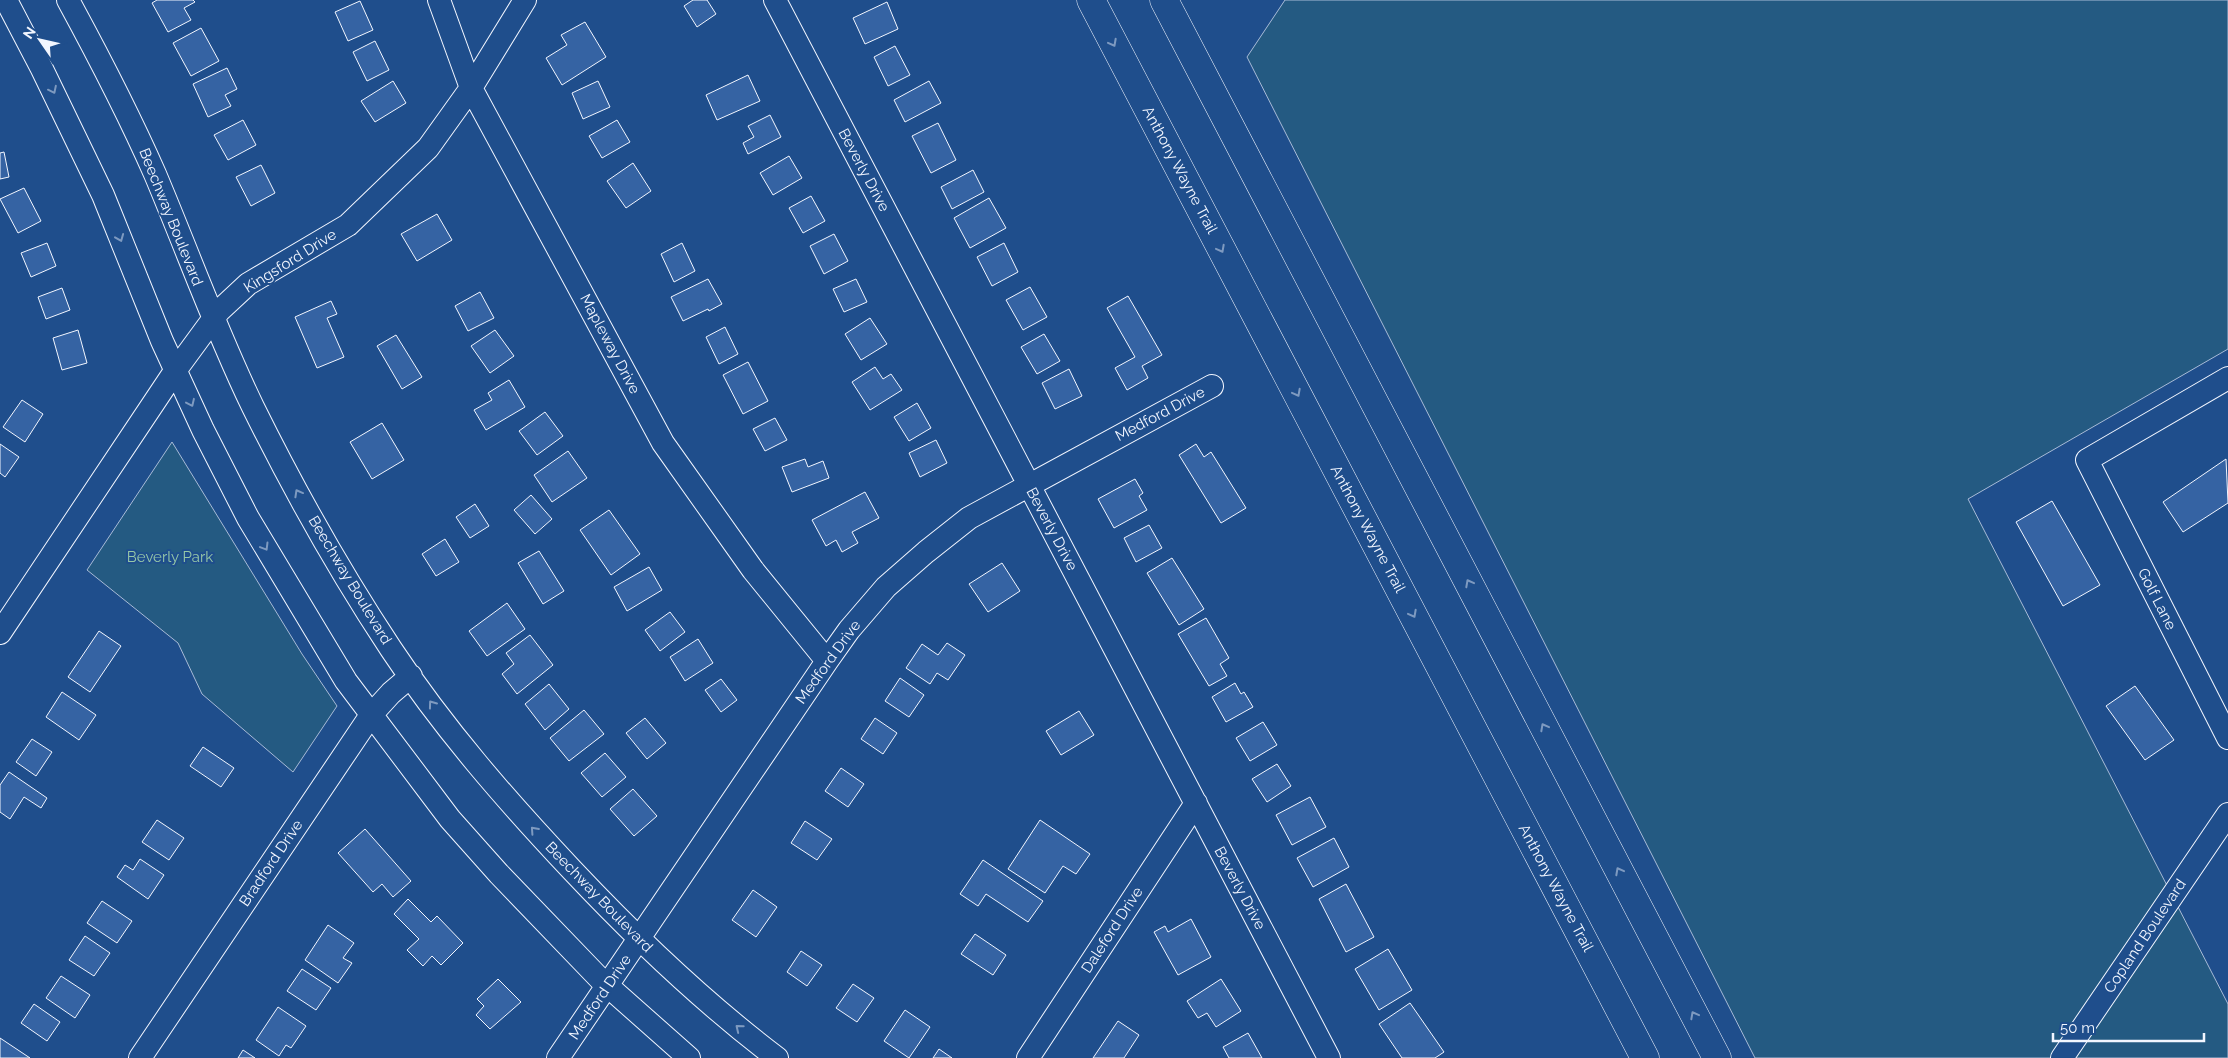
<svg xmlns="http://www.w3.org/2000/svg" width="2228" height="1058" font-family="Raleway,sans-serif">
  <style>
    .green { fill: #245a82; stroke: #a8bbd7 }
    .building { fill: #3563a3; stroke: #f2f6ff }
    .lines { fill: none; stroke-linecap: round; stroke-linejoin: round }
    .minor-casing { stroke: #f2f6ff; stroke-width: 24 }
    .highway-casing { stroke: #f2f6ff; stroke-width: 29 }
    .minor { stroke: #1f4e8c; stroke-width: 22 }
    .highway { stroke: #1f4e8c; stroke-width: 28 }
    .oneway { stroke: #7e9ac0 }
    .labels { text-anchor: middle; stroke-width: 4; stroke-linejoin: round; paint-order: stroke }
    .street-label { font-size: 15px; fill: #f2f6ff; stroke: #1f4e8c }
    .park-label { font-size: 15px; fill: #97c8a6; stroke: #1f4e8c }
  </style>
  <rect width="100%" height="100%" fill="#1f4e8c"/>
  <path class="green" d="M 1285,0 L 2228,0 L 2228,349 L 1968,499 L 2228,1004 L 2228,1058 L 1755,1058 L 1247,57 Z
    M 172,442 L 302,654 L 337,706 L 293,772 L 202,694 L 178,643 L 87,570 Z"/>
  <path class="building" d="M 157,0 L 193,0 L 195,2 L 184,8 L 191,20 L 168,32 L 152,3 Z
    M 693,0 L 707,0 L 716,14 L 697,27 L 684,6 Z
    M 360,1 L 373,30 L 348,41 L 335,12 Z
    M 887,2 L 898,29 L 865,44 L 853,18 Z
    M 585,22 L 606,57 L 562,85 L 546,58 L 567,45 L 561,35 Z
    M 201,28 L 219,61 L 191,76 L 173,43 Z
    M 375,41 L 389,70 L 367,81 L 353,52 Z
    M 895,46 L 910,75 L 888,86 L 874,57 Z
    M 227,68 L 237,89 L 225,95 L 231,106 L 208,117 L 193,84 Z
    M 748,75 L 760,101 L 717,120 L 706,95 Z
    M 393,81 L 406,103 L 375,122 L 361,101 Z
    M 598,81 L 610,107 L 583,119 L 572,93 Z
    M 929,81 L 941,103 L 905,122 L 894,100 Z
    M 770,115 L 781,137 L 748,154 L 743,143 L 754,137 L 748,126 Z
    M 243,120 L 256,145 L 228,160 L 214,135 Z
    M 617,120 L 630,142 L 602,158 L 589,136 Z
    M 938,123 L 956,160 L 931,173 L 912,136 Z
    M 4,152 L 9,177 L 0,179 L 0,153 Z
    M 789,156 L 802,178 L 773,195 L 760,173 Z
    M 633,163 L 651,191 L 626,208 L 607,181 Z
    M 261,165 L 275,193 L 251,206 L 236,177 Z
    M 973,170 L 984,192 L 952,209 L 941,187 Z
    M 24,188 L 41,221 L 18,233 L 0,199 Z
    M 811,196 L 825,221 L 803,233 L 789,208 Z
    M 989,198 L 1006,228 L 970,248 L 954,218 Z
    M 437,214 L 452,240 L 417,261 L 401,234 Z
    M 834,234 L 848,261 L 824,274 L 810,246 Z
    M 47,243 L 56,266 L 31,277 L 21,253 Z
    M 682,243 L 695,271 L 674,282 L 661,254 Z
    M 1004,243 L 1018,272 L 992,286 L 977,257 Z
    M 708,279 L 722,304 L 709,311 L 708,309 L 683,321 L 671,297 Z
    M 856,279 L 867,302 L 844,312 L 833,289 Z
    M 1030,287 L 1047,317 L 1023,330 L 1006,300 Z
    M 62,288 L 70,310 L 46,319 L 38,297 Z
    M 480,292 L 494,318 L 468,331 L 455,306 Z
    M 1128,296 L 1162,355 L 1142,366 L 1148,378 L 1127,390 L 1115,368 L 1135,357 L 1107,308 Z
    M 331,301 L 337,314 L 327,318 L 344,357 L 317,368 L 295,317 Z
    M 870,318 L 887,344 L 861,360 L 845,334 Z
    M 725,327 L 738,354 L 719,364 L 706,337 Z
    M 78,330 L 87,363 L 62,370 L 53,338 Z
    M 495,330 L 514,356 L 490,373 L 471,346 Z
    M 1044,334 L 1060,361 L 1037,374 L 1021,347 Z
    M 396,335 L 422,377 L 402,389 L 377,346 Z
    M 748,362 L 768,401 L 743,414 L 723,375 Z
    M 875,367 L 883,379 L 891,374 L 902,390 L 870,410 L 852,382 Z
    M 1069,369 L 1082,396 L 1055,409 L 1042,383 Z
    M 509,380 L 525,407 L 486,430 L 474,410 L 492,400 L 488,393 Z
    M 22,400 L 43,414 L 25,442 L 3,427 Z
    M 917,403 L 931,428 L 909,441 L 894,417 Z
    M 545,412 L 563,436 L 537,455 L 519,431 Z
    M 775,418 L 787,440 L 765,451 L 753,429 Z
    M 382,423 L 404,460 L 372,479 L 350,442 Z
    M 936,440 L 947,463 L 920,477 L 909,453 Z
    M 0,444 L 19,457 L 5,477 L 0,473 Z
    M 1196,444 L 1204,457 L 1211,452 L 1246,508 L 1221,523 L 1179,455 Z
    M 568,451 L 587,478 L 552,502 L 534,475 Z
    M 805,459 L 808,467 L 823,461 L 829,478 L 792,492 L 782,467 Z
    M 2226,459 L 2228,503 L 2183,532 L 2163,502 Z
    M 1135,479 L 1143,493 L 1139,496 L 1147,510 L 1114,528 L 1098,499 Z
    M 865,492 L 879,518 L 852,532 L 858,543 L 842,552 L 836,540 L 826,546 L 812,520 Z
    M 531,495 L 552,519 L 535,534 L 514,510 Z
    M 2052,501 L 2100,585 L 2063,606 L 2016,522 Z
    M 475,504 L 489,526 L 470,538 L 456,517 Z
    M 609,510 L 640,554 L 611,575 L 580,530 Z
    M 1149,525 L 1162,548 L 1136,562 L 1124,538 Z
    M 445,539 L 459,562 L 436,576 L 422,554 Z
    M 539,551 L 564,591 L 543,604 L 518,563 Z
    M 1172,558 L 1204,609 L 1179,625 L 1147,573 Z
    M 1002,563 L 1020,591 L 988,612 L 969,584 Z
    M 649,567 L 662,590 L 627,611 L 614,587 Z
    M 507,603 L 525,629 L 487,656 L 469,631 Z
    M 670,612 L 685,632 L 660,651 L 645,630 Z
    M 1206,618 L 1229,658 L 1220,664 L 1227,676 L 1209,686 L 1178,634 Z
    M 99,631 L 121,646 L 90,692 L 68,677 Z
    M 530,635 L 553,665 L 517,694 L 502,674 L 514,664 L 506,653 Z
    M 698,639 L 713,663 L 685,681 L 670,657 Z
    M 947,643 L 965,655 L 948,680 L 937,673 L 930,684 L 906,668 L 922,644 L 938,655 Z
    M 900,678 L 924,695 L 909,717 L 885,701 Z
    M 721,679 L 737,700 L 721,712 L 705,690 Z
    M 1235,683 L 1241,694 L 1244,692 L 1253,707 L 1226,722 L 1212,697 Z
    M 549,684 L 569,709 L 545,730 L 525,704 Z
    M 2135,686 L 2174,740 L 2145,760 L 2106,706 Z
    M 62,692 L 96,715 L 79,740 L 46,717 Z
    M 584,710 L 604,734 L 569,761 L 550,738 Z
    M 1079,711 L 1094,735 L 1061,755 L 1046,731 Z
    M 645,718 L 666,743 L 647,759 L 626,733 Z
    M 875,718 L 897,733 L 883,754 L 861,739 Z
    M 1263,722 L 1277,745 L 1250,761 L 1236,738 Z
    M 32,739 L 52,752 L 36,776 L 16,762 Z
    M 203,747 L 234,768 L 221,787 L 190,766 Z
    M 605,753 L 626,777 L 602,797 L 581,773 Z
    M 1277,764 L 1291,786 L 1267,802 L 1252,779 Z
    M 841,768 L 864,784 L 848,807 L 825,791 Z
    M 9,772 L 47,798 L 41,808 L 24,797 L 10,819 L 0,812 L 0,785 Z
    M 633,789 L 657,816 L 634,836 L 610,809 Z
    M 1310,797 L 1326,827 L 1292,845 L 1276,815 Z
    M 157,820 L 184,838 L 169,860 L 142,842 Z
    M 1040,820 L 1090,854 L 1076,874 L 1063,866 L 1045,893 L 1008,869 Z
    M 805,821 L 832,839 L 817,860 L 791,843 Z
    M 365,829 L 411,881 L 393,897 L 382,884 L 373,892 L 338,853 Z
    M 1334,838 L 1349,867 L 1313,887 L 1297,858 Z
    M 140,859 L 164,875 L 148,899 L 117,877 L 125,865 L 133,870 Z
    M 983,860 L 1043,901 L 1028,922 L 986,894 L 978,906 L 960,894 Z
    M 1346,884 L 1374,937 L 1346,952 L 1319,899 Z
    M 753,890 L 777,907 L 756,937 L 732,920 Z
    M 408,899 L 431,922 L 437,916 L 463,943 L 441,965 L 432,956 L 423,966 L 407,950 L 419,939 L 394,914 Z
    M 102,901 L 132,921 L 117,943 L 87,923 Z
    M 1191,919 L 1211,957 L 1178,975 L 1154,932 L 1165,926 L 1168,932 Z
    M 328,925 L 354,943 L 343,958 L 352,963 L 338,983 L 305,960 Z
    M 975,934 L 1006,955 L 993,975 L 961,954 Z
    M 85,936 L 110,953 L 94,976 L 69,960 Z
    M 1388,949 L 1412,990 L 1379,1010 L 1355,969 Z
    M 801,951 L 822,965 L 807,986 L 787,972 Z
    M 302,969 L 331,988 L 316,1010 L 287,991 Z
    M 61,976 L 90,995 L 75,1018 L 46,998 Z
    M 498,979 L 521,1002 L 490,1029 L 476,1015 L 484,1006 L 477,999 Z
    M 1221,979 L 1241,1011 L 1216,1027 L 1207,1013 L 1198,1018 L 1187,1001 Z
    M 853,984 L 874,998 L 857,1022 L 836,1008 Z
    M 1410,1003 L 1444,1052 L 1435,1058 L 1402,1058 L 1379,1024 Z
    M 34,1004 L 60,1022 L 47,1041 L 21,1023 Z
    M 278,1007 L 306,1026 L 291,1048 L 286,1045 L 279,1056 L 256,1040 Z
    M 905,1010 L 930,1027 L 909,1058 L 884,1041 Z
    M 1118,1021 L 1139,1035 L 1124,1058 L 1093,1058 Z
    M 1248,1033 L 1262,1058 L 1229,1058 L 1223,1047 Z
    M 0,1038 L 30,1058 L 0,1058 Z
    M 939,1049 L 952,1058 L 933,1058 Z
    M 243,1050 L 255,1058 L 238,1058 Z"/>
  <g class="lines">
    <defs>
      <path id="minor" d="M 6,0 L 42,69 L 103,195 L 162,341 L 203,430 L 248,518 L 346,681 L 450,819 L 499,874 L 601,980 L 689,1058
        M 68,0 C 99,57 129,115 155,174 C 188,252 216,331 253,407 C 294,490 340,572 391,649 C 444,729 507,801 572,870 C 636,938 703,1002 777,1058
        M 439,0 L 471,88 L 663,443 L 753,570 L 827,661
        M 775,0 L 1329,1058
        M 2228,378 L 2087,460 L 2228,738
        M 0,633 L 175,371 L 219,311 L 248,284 L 348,225 L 428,148 L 471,88 L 525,0
        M 140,1058 L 371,715 L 391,693 L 411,676
        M 558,1058 L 827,661 L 849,630 L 886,587 L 926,552 L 969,518 L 1212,386
        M 1028,1058 L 1196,803
        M 2062,1058 L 2228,814"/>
      <path id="highway" d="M 1091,0 L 1645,1058
        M 1164,0 L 1717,1058"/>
    </defs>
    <use href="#minor" class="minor-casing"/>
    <use href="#highway" class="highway-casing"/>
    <use href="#minor" class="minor"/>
    <use href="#highway" class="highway"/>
  </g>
  <defs><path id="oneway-chevron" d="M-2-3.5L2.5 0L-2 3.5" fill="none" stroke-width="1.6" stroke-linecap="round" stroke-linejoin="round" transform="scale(1.25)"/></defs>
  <g class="oneway">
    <use href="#oneway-chevron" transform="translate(1113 43) rotate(62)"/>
    <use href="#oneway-chevron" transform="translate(53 90) rotate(64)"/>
    <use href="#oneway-chevron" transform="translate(120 238) rotate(68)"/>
    <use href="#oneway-chevron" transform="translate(1221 249) rotate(62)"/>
    <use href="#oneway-chevron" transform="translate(1297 393) rotate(62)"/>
    <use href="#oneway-chevron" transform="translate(191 403) rotate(65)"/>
    <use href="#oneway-chevron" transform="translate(298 493) rotate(-119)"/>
    <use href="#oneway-chevron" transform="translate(265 547) rotate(59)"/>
    <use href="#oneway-chevron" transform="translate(1469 583) rotate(-118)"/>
    <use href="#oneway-chevron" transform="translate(1413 614) rotate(62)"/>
    <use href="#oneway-chevron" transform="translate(432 704) rotate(-126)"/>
    <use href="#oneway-chevron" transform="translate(1544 727) rotate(-118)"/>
    <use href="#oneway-chevron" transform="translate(534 830) rotate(-132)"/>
    <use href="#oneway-chevron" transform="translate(1619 871) rotate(-118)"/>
    <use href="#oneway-chevron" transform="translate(1694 1015) rotate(-118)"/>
    <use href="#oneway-chevron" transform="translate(739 1028) rotate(-141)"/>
  </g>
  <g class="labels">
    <g class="street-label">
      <text transform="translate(864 170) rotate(62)" y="5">Beverly Drive</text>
      <text transform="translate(1180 170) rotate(62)" y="5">Anthony Wayne Trail</text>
      <text transform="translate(171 217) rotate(68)" y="5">Beechway Boulevard</text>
      <text transform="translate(290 261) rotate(-32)" y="5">Kingsford Drive</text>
      <text transform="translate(610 344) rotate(62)" y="5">Mapleway Drive</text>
      <text transform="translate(1160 414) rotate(-28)" y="5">Medford Drive</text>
      <text transform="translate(1052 529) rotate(62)" y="5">Beverly Drive</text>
      <text transform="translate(1368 529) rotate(62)" y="5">Anthony Wayne Trail</text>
      <text transform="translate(350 580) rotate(59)" y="5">Beechway Boulevard</text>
      <text transform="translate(2157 599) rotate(63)" y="5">Golf Lane</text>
      <text transform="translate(828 662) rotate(-54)" y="5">Medford Drive</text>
      <text transform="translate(271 863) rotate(-56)" y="5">Bradford Drive</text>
      <text transform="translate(1240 888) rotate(62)" y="5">Beverly Drive</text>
      <text transform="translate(1556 888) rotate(62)" y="5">Anthony Wayne Trail</text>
      <text transform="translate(599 897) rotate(46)" y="5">Beechway Boulevard</text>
      <text transform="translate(1112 930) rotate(-57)" y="5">Daleford Drive</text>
      <text transform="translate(2145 936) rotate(-56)" y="5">Copland Boulevard</text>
      <text transform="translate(600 997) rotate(-56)" y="5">Medford Drive</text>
    </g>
    <g class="park-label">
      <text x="170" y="562">Beverly Park</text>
    </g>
  </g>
  <g transform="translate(40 40) rotate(304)" stroke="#1f4e8c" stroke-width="4" paint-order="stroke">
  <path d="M0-4L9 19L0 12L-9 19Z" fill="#f2f6ff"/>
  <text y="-8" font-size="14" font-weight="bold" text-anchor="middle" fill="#f2f6ff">N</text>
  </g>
  <path d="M2053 1033v8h151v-8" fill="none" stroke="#f2f6ff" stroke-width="2.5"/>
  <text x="2060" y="1033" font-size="15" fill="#f2f6ff" stroke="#1f4e8c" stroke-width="4" paint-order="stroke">50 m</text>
</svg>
